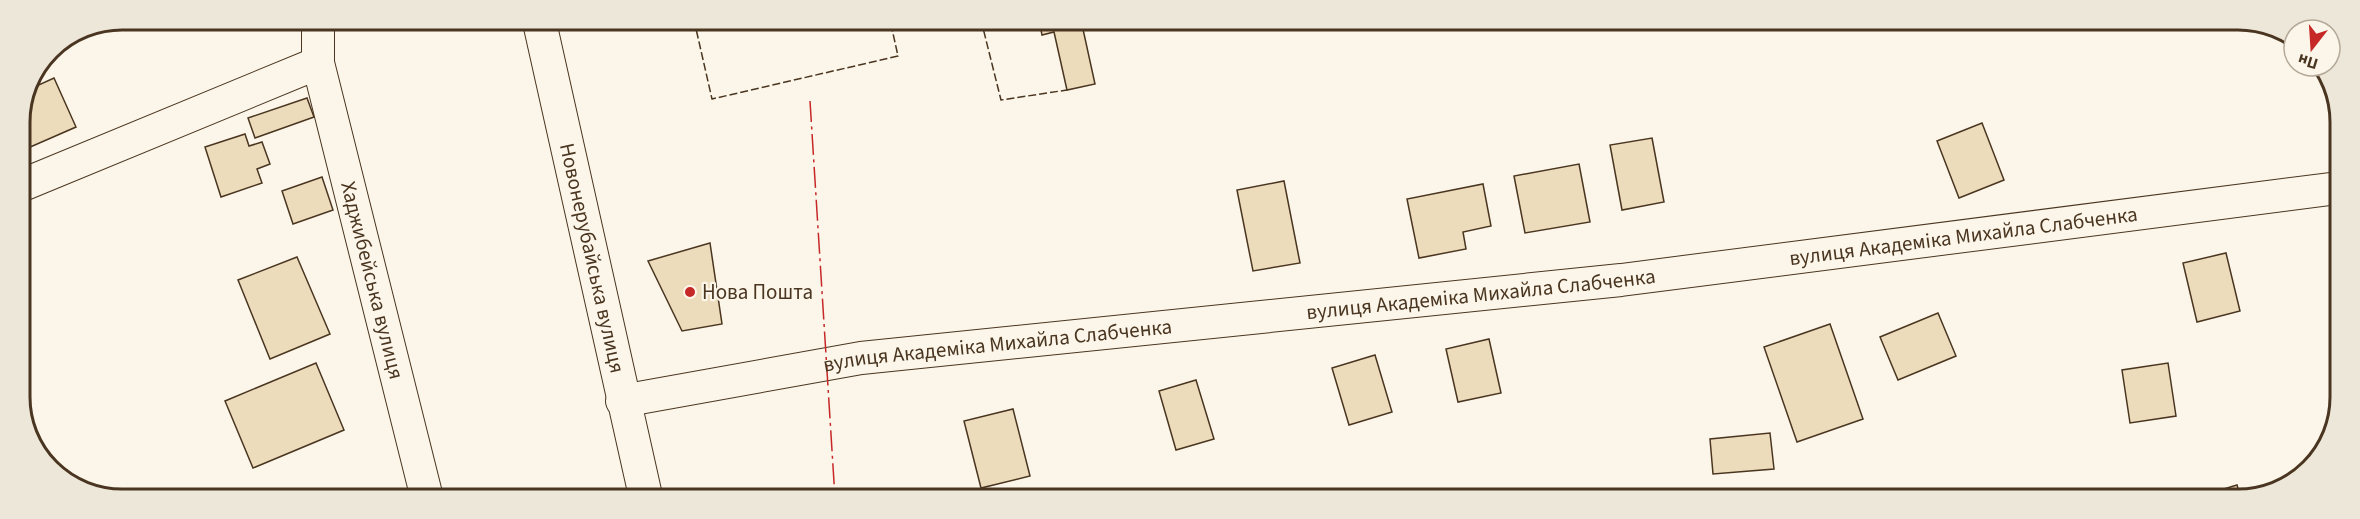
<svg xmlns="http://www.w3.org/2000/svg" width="2360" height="519" font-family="'Source Sans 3',sans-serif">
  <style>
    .building { fill: #ecdcbc; stroke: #4a3520; stroke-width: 1.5 }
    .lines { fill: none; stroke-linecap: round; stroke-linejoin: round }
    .street-casing { stroke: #4a3520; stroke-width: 34 }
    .secondary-casing { stroke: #4a3520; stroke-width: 35 }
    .street { stroke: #fbf6e9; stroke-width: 32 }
    .secondary { stroke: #fbf6e9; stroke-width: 33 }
    .fence { stroke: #4a3520; stroke-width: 1.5; stroke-dasharray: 8 3; stroke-linecap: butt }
    .power { stroke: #c62828; stroke-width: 1.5; stroke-dasharray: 21 4.5 3 4.5; stroke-linecap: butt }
    .poi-dot { fill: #c62828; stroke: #fbf6e9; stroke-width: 2 }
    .labels { text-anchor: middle; stroke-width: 4.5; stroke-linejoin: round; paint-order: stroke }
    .street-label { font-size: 21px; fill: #4a3520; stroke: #fbf6e9 }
    .poi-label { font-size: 21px; fill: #4a3520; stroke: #fbf6e9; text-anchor: start }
    .rim { fill: none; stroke: #4a3520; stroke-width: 3 }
  </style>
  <rect width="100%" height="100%" fill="#fbf6e9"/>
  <path class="building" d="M 1039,20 L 1081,20 L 1095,84 L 1067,90 L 1054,32 L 1042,35 Z
    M 54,78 L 76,127 L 28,148 L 20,131 L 20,115 L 32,88 Z
    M 307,98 L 314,117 L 255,138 L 248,118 Z
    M 1982,123 L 2004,180 L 1959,198 L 1937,141 Z
    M 245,134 L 249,146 L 262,142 L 270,164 L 257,169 L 262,183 L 221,197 L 205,147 Z
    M 1652,138 L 1664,202 L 1622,210 L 1610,145 Z
    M 1579,164 L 1590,222 L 1525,233 L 1514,176 Z
    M 322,177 L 333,210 L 293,224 L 282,191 Z
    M 1284,181 L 1300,263 L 1253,271 L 1237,190 Z
    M 1483,184 L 1491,226 L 1463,232 L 1466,249 L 1419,258 L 1407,199 Z
    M 710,243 L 722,324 L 682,331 L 648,261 Z
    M 2226,253 L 2240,311 L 2197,322 L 2183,263 Z
    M 297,257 L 330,334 L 270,359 L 238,280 Z
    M 1938,313 L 1956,356 L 1898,380 L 1880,337 Z
    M 1830,324 L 1863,419 L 1797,442 L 1764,347 Z
    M 1489,339 L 1501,393 L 1458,402 L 1446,349 Z
    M 1375,355 L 1392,412 L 1349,425 L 1332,368 Z
    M 316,363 L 344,430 L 253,468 L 225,401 Z
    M 2168,363 L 2176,416 L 2130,423 L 2122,370 Z
    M 1196,380 L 1214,439 L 1176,450 L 1159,391 Z
    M 1013,409 L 1030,476 L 981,488 L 964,421 Z
    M 1770,433 L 1774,469 L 1713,474 L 1710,439 Z
    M 2237,485 L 2241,499 L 2191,499 Z"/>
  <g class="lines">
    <defs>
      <g id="street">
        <path id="s1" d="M 318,20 L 318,63 L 427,498"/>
        <path d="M 20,186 L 318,63"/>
        <path id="s2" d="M 622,401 L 861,358 L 1621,280 L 2338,188"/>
      </g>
      <g id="secondary">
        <path id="s3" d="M 539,20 L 646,498"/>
      </g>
    </defs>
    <use href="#street" class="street-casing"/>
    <use href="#secondary" class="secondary-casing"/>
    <use href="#street" class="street"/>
    <use href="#secondary" class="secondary"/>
    <path class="fence" d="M 694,20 L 712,99 L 898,56 L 890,20
      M 981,20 L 1001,100 L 1067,90"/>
    <path class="power" d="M 810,101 L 835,498"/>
  </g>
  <circle class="poi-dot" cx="690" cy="292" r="6"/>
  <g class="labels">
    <g class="street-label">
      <text dy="7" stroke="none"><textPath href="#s2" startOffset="1352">вулиця Академіка Михайла Слабченка</textPath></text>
      <text dy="7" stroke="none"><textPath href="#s3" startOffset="244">Новонерубайська вулиця</textPath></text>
      <text dy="7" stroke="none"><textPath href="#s1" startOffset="267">Хаджибейська вулиця</textPath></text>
      <text dy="7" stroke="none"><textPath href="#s2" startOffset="866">вулиця Академіка Михайла Слабченка</textPath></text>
      <text dy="7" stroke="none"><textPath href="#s2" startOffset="380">вулиця Академіка Михайла Слабченка</textPath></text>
    </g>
    <g class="poi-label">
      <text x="702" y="299">Нова Пошта</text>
    </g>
  </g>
  <path d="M0 0H2360V519H0ZM122 30H2238A92 92 0 0 1 2330 122V397A92 92 0 0 1 2238 489H122A92 92 0 0 1 30 397V122A92 92 0 0 1 122 30Z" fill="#ede7d9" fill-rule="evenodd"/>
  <path class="rim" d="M122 30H2238A92 92 0 0 1 2330 122V397A92 92 0 0 1 2238 489H122A92 92 0 0 1 30 397V122A92 92 0 0 1 122 30Z"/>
  <g transform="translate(2312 48) rotate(197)"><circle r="28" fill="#fbf6e9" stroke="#b4a999" stroke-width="1.5"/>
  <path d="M0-4.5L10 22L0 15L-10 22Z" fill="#c62828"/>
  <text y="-9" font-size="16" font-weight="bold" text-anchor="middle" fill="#4a3520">Пн</text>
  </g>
</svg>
